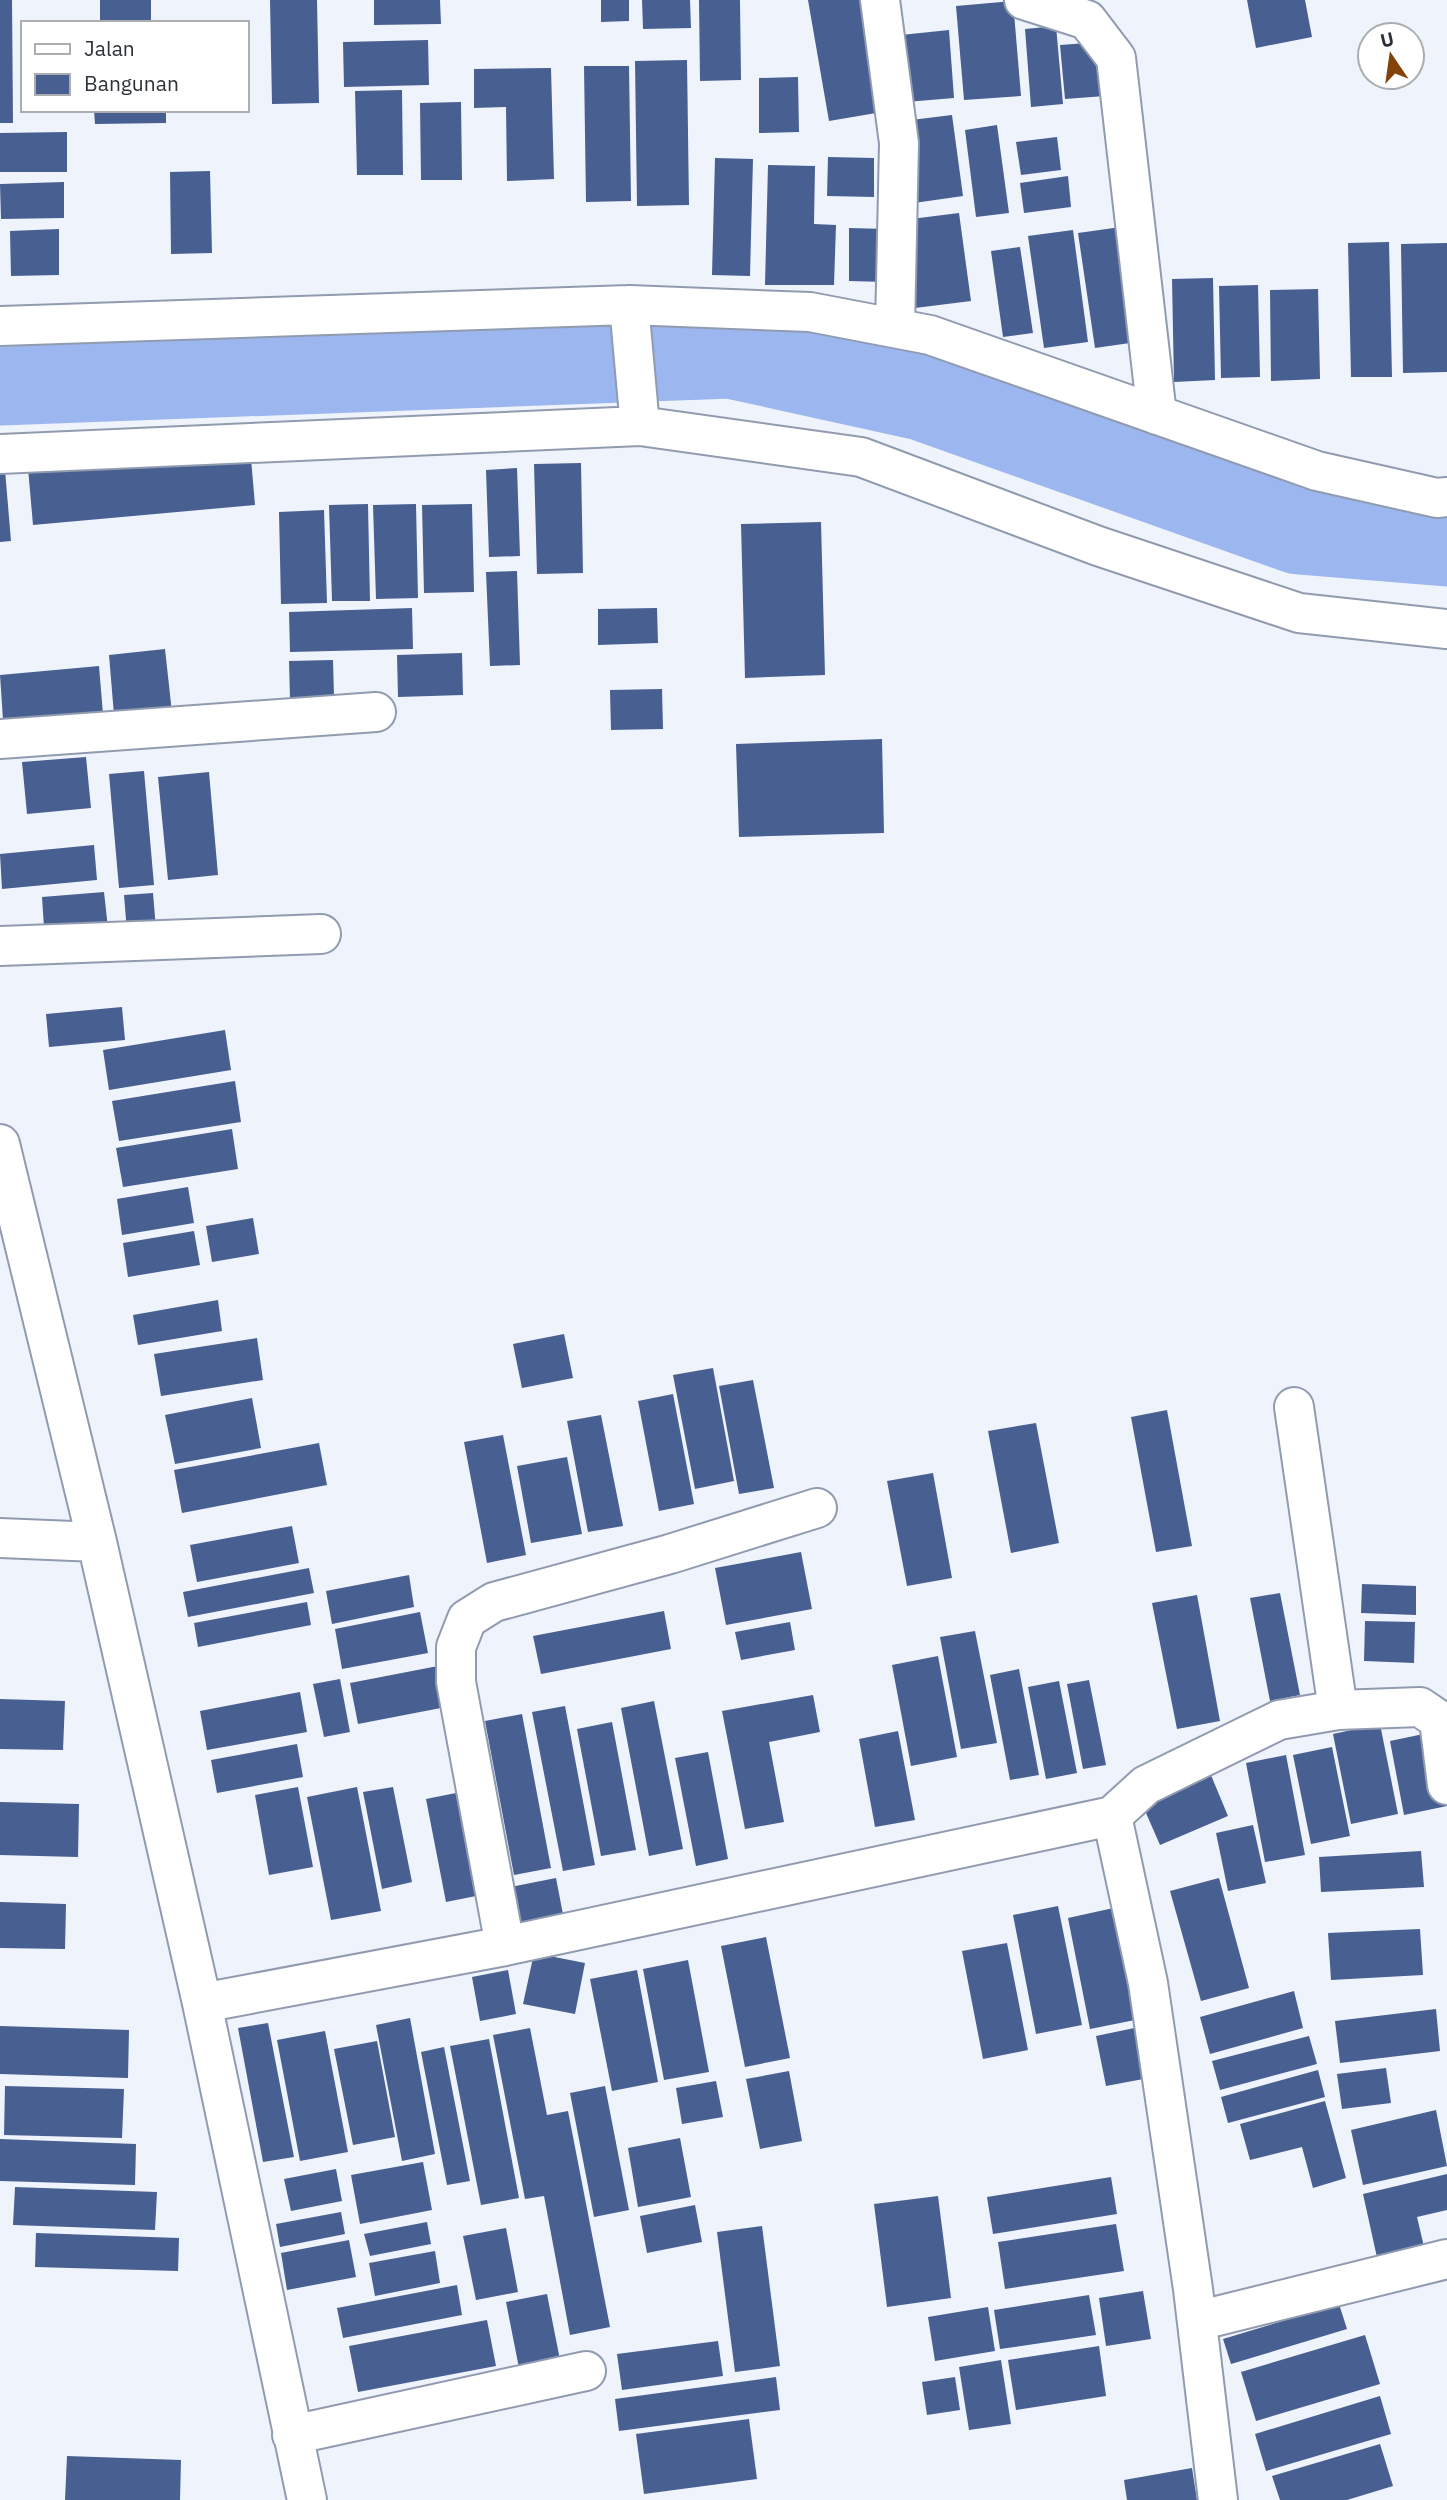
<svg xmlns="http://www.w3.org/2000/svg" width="1447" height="2500" font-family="'IBM Plex Sans',sans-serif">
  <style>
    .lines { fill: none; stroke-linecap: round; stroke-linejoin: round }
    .river { stroke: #9cb7ef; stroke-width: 93 }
    .building { fill: #485f91 }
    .street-casing { stroke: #919bb0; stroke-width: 42 }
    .street { stroke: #fff; stroke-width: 38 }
  </style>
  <rect width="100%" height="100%" fill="#eff3fc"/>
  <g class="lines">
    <path class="river" d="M 0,379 L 731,352 L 922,394 L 1299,528 L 1447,540"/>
  </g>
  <path class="building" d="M 0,0 L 12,0 L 13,123 L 0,123 Z
    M 100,0 L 151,0 L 151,23 L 100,23 Z
    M 270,0 L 317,0 L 319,103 L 272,104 Z
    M 374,0 L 440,0 L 441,24 L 374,25 Z
    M 601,0 L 629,0 L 629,21 L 601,22 Z
    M 642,0 L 690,0 L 691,28 L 643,29 Z
    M 699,0 L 740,0 L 741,80 L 700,81 Z
    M 808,0 L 869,0 L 888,111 L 829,121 Z
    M 1247,0 L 1305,0 L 1312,37 L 1256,48 Z
    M 1013,1 L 1021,96 L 964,100 L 956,6 Z
    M 1056,26 L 1063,104 L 1031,107 L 1025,29 Z
    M 949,30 L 954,98 L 906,102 L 901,35 Z
    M 428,40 L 429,85 L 344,87 L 343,42 Z
    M 1101,42 L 1105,96 L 1065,99 L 1060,45 Z
    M 687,60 L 689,205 L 637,206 L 635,61 Z
    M 584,66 L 629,66 L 631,201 L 586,202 Z
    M 551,68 L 554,179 L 507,181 L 506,107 L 474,108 L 474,69 Z
    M 798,77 L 799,132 L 759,133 L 759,78 Z
    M 402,90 L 403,175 L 357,175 L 355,91 Z
    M 461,102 L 462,180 L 421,180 L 420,103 Z
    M 94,110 L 166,110 L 166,123 L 95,124 Z
    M 952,115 L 963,196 L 914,203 L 903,121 Z
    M 997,125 L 1009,213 L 976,217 L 965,130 Z
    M 67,132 L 67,172 L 0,172 L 0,133 Z
    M 1057,137 L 1061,170 L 1021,175 L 1016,142 Z
    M 828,157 L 874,158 L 874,197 L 827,196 Z
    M 715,158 L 753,159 L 750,276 L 712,275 Z
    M 768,165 L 815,166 L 814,224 L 836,225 L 834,285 L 765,285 Z
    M 210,171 L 212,253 L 171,254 L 170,172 Z
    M 1068,176 L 1071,207 L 1024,213 L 1020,183 Z
    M 64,182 L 64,218 L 1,219 L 0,184 Z
    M 959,213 L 971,301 L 915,308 L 903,220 Z
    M 1128,226 L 1144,341 L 1095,348 L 1078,233 Z
    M 849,228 L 887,229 L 886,282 L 849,281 Z
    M 59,229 L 59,275 L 11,276 L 10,231 Z
    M 1073,230 L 1088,342 L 1044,348 L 1028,236 Z
    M 1389,242 L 1392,377 L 1351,377 L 1348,243 Z
    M 1447,243 L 1447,372 L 1403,373 L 1401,244 Z
    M 1020,247 L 1033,333 L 1003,337 L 991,251 Z
    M 1213,278 L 1215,380 L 1174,382 L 1172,279 Z
    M 1258,285 L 1260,377 L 1221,378 L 1219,286 Z
    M 1318,289 L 1320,379 L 1271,381 L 1270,290 Z
    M 250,447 L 255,505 L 33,525 L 28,468 Z
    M 581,463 L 583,573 L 537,574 L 534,464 Z
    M 517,468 L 520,556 L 489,557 L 486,470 Z
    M 0,470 L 5,470 L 11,541 L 0,542 Z
    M 368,504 L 370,601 L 332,601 L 329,505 Z
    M 416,504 L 418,598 L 376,599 L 373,505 Z
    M 472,504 L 474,592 L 424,593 L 422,505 Z
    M 324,510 L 327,603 L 281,604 L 279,512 Z
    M 821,522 L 825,675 L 745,678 L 741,524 Z
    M 517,571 L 520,665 L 490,666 L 486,572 Z
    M 412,608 L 413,649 L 290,652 L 289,612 Z
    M 657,608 L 658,643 L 598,645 L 598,609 Z
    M 165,649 L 173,722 L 115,727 L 109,655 Z
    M 462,653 L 463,695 L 398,697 L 397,655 Z
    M 333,660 L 334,696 L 290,698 L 289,661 Z
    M 99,666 L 104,726 L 4,735 L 0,675 Z
    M 662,689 L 663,729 L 611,730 L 610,690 Z
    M 882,739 L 884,833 L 739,837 L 736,744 Z
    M 86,757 L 91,808 L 27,814 L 22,762 Z
    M 144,771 L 154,885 L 119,888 L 109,774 Z
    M 209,772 L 218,875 L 168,880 L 158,777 Z
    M 94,845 L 97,880 L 2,889 L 0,854 Z
    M 104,892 L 109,937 L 45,943 L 42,897 Z
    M 153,893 L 156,929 L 127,932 L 124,895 Z
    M 122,1007 L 125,1040 L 49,1047 L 46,1014 Z
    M 225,1030 L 231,1070 L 109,1090 L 103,1050 Z
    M 235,1081 L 241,1122 L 119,1141 L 112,1101 Z
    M 232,1129 L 238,1169 L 123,1187 L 116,1148 Z
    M 188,1187 L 194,1223 L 122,1235 L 117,1199 Z
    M 253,1218 L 259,1254 L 212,1262 L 206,1226 Z
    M 194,1231 L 200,1265 L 128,1277 L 123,1243 Z
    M 218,1300 L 222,1331 L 138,1345 L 133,1315 Z
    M 564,1334 L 573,1378 L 522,1388 L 513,1344 Z
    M 257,1338 L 263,1380 L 161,1396 L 154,1354 Z
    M 713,1368 L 734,1481 L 695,1489 L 673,1375 Z
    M 753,1380 L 774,1488 L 739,1494 L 719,1386 Z
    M 673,1394 L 694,1504 L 659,1511 L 638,1401 Z
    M 252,1398 L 261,1448 L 175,1464 L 165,1415 Z
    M 1167,1410 L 1192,1546 L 1156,1552 L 1131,1417 Z
    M 601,1415 L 623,1526 L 588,1532 L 567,1421 Z
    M 1036,1423 L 1059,1543 L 1011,1553 L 988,1431 Z
    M 503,1435 L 526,1555 L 487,1563 L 464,1442 Z
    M 319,1443 L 327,1485 L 182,1513 L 174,1470 Z
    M 567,1457 L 582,1534 L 531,1543 L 517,1466 Z
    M 933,1473 L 952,1578 L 907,1586 L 887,1481 Z
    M 292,1526 L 299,1563 L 197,1582 L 190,1545 Z
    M 801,1552 L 812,1609 L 726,1625 L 715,1568 Z
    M 309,1568 L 314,1593 L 188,1617 L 183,1592 Z
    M 409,1575 L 414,1607 L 332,1624 L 326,1591 Z
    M 1362,1584 L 1416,1586 L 1416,1615 L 1361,1613 Z
    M 1280,1593 L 1300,1695 L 1270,1701 L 1250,1598 Z
    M 1197,1595 L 1220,1721 L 1177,1729 L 1152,1603 Z
    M 307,1602 L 311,1625 L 198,1647 L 194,1623 Z
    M 664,1611 L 671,1649 L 541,1674 L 533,1636 Z
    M 420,1612 L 428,1653 L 342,1669 L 335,1629 Z
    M 1365,1621 L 1415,1622 L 1414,1663 L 1364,1661 Z
    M 790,1622 L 795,1650 L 741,1660 L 735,1632 Z
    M 975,1631 L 997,1743 L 961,1749 L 940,1637 Z
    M 938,1656 L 957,1757 L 911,1766 L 892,1665 Z
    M 438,1666 L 446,1707 L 358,1724 L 350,1683 Z
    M 1019,1669 L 1039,1775 L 1010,1780 L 990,1675 Z
    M 340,1679 L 350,1732 L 324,1737 L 313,1684 Z
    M 1089,1680 L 1106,1765 L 1083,1769 L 1067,1684 Z
    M 1059,1681 L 1077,1773 L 1046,1779 L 1028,1687 Z
    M 300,1692 L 307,1732 L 207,1750 L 200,1711 Z
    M 813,1695 L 820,1732 L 769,1742 L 784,1822 L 745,1829 L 722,1711 Z
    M 0,1699 L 65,1701 L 63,1750 L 0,1749 Z
    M 654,1701 L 683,1849 L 649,1856 L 621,1708 Z
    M 565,1706 L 595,1865 L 563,1871 L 532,1712 Z
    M 522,1714 L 551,1868 L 514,1875 L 485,1721 Z
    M 612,1722 L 636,1850 L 601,1856 L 577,1729 Z
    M 1380,1724 L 1398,1814 L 1351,1824 L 1333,1734 Z
    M 898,1731 L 915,1820 L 875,1827 L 859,1739 Z
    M 1433,1732 L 1447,1806 L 1404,1815 L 1390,1741 Z
    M 297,1744 L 303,1777 L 217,1793 L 211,1760 Z
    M 1332,1747 L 1350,1836 L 1311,1844 L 1293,1755 Z
    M 708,1752 L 728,1859 L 696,1866 L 675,1758 Z
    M 1286,1755 L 1305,1855 L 1265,1862 L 1246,1763 Z
    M 1208,1768 L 1228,1816 L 1160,1845 L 1139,1797 Z
    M 298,1787 L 313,1867 L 269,1875 L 255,1795 Z
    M 357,1787 L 381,1911 L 331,1920 L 307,1797 Z
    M 393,1787 L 412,1882 L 382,1889 L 363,1792 Z
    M 471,1790 L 491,1893 L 446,1902 L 426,1799 Z
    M 0,1802 L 79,1804 L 78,1857 L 0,1855 Z
    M 1253,1825 L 1266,1883 L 1228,1891 L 1216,1833 Z
    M 1421,1851 L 1424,1887 L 1321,1892 L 1319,1857 Z
    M 556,1878 L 566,1930 L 515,1940 L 505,1888 Z
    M 1219,1878 L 1249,1988 L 1201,2001 L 1170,1891 Z
    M 0,1902 L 66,1904 L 65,1949 L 0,1948 Z
    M 1058,1906 L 1082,2025 L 1036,2034 L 1013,1915 Z
    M 1118,1907 L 1140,2019 L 1090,2029 L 1068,1918 Z
    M 1420,1929 L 1423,1975 L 1331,1980 L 1328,1933 Z
    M 766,1937 L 790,2058 L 745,2067 L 721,1946 Z
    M 1007,1943 L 1028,2050 L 983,2059 L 962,1951 Z
    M 534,1953 L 585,1963 L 575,2014 L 523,2004 Z
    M 688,1960 L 709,2072 L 664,2080 L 643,1969 Z
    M 508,1970 L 516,2014 L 480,2021 L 472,1977 Z
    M 637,1970 L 658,2082 L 612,2091 L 590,1979 Z
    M 1294,1991 L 1303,2028 L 1210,2054 L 1200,2017 Z
    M 1436,2009 L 1440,2051 L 1340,2063 L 1335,2021 Z
    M 410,2018 L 435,2154 L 402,2161 L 376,2025 Z
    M 268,2023 L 294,2157 L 263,2162 L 238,2028 Z
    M 0,2026 L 129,2030 L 128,2078 L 0,2074 Z
    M 1144,2026 L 1154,2077 L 1106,2086 L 1096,2036 Z
    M 530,2028 L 547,2115 L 568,2111 L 610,2327 L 570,2335 L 544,2196 L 525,2199 L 493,2035 Z
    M 325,2031 L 348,2152 L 300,2161 L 277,2040 Z
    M 1309,2036 L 1317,2064 L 1220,2090 L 1212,2061 Z
    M 489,2039 L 519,2198 L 481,2205 L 450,2046 Z
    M 377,2041 L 395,2137 L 353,2145 L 334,2049 Z
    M 444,2047 L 470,2181 L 447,2185 L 421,2052 Z
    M 1386,2068 L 1391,2103 L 1342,2109 L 1337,2074 Z
    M 1318,2070 L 1325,2097 L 1228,2123 L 1221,2097 Z
    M 789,2071 L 802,2141 L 760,2149 L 746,2079 Z
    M 716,2081 L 723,2117 L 682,2124 L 676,2088 Z
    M 5,2086 L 124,2089 L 122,2138 L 4,2135 Z
    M 605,2086 L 629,2210 L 594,2217 L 570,2093 Z
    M 1325,2101 L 1346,2178 L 1313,2188 L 1302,2147 L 1250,2160 L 1240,2124 Z
    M 1436,2110 L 1447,2166 L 1363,2185 L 1351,2130 Z
    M 680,2138 L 691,2197 L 638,2207 L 628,2148 Z
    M 0,2139 L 136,2144 L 135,2185 L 0,2181 Z
    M 423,2162 L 432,2210 L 360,2224 L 351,2175 Z
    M 336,2169 L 342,2201 L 291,2211 L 284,2179 Z
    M 1447,2174 L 1447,2210 L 1417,2217 L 1425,2251 L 1378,2262 L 1363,2194 Z
    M 1111,2177 L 1117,2214 L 993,2234 L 987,2197 Z
    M 15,2187 L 157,2192 L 155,2230 L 13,2225 Z
    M 938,2196 L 951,2298 L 887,2307 L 874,2204 Z
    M 695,2205 L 702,2242 L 647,2253 L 640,2216 Z
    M 341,2212 L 345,2234 L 280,2247 L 276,2224 Z
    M 427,2222 L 431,2244 L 370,2256 L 364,2234 Z
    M 1116,2224 L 1124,2271 L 1005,2289 L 998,2242 Z
    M 762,2226 L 780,2366 L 735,2372 L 717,2232 Z
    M 506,2228 L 518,2292 L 476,2300 L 463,2236 Z
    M 36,2233 L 179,2238 L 178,2271 L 35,2267 Z
    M 349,2240 L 356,2277 L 287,2290 L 281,2253 Z
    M 435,2251 L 440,2283 L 375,2296 L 369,2263 Z
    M 457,2285 L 462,2315 L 343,2338 L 337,2308 Z
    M 1143,2291 L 1151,2339 L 1106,2346 L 1099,2298 Z
    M 547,2294 L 561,2365 L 520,2373 L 506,2302 Z
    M 1089,2295 L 1096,2335 L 1000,2349 L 994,2310 Z
    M 1339,2304 L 1347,2329 L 1231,2364 L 1223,2339 Z
    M 988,2307 L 995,2351 L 935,2361 L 928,2317 Z
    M 487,2320 L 496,2366 L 358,2392 L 349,2346 Z
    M 1365,2335 L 1380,2384 L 1256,2421 L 1241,2372 Z
    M 718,2341 L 723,2376 L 622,2390 L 617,2354 Z
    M 1099,2346 L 1106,2396 L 1016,2410 L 1008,2360 Z
    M 1001,2360 L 1011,2424 L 969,2430 L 959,2367 Z
    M 776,2377 L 780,2410 L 619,2431 L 615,2399 Z
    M 955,2377 L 960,2410 L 927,2415 L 922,2382 Z
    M 1380,2396 L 1391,2434 L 1266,2471 L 1255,2434 Z
    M 749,2419 L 757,2479 L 644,2494 L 636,2434 Z
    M 1380,2444 L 1393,2486 L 1347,2500 L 1280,2500 L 1272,2476 Z
    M 67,2456 L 181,2460 L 180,2500 L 65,2500 Z
    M 1192,2468 L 1197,2500 L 1127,2500 L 1124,2480 Z"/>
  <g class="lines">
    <defs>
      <path id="street" d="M 880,0 L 899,143 L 895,328
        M 1024,0 L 1087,20 L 1116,58 L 1157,415
        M 629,305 L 640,426
        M 0,326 L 629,305 L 810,312 L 930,335 L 1317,471 L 1437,498 L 1447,497
        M 0,454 L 640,426 L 861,457 L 1098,546 L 1299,613 L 1447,629
        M 0,739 L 376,712
        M 0,946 L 321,934
        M 0,1144 L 97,1542 L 202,2003 L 307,2500
        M 1294,1407 L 1338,1710
        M 0,1538 L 97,1542
        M 1112,1816 L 1148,1983 L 1193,2289 L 1218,2500
        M 505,1946 L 456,1682 L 456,1647 L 467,1619 L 494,1602 L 670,1554 L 817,1508
        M 202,2003 L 505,1946 L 1112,1816 L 1146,1785 L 1279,1720 L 1338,1710 L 1420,1707 L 1439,1720 L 1447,1785
        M 1197,2321 L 1447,2259
        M 292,2435 L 586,2371"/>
    </defs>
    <use href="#street" class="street-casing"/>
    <use href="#street" class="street"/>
  </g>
  <rect x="21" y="21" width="228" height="91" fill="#ffffff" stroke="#abadb0" stroke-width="2"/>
  <rect x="35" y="44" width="35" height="10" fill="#ffffff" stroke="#abadb0" stroke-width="2"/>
  <text x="84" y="56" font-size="21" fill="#2d323a">Jalan</text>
  <rect x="35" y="74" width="35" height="21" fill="#485f91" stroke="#abadb0" stroke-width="2"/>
  <text x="84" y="91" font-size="21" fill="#2d323a">Bangunan</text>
  <g transform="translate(1391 56) rotate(347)"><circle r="33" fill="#ffffff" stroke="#abadb0" stroke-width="2"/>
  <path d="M0-5L12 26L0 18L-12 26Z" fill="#824209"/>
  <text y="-10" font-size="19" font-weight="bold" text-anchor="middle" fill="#2d323a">U</text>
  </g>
</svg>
